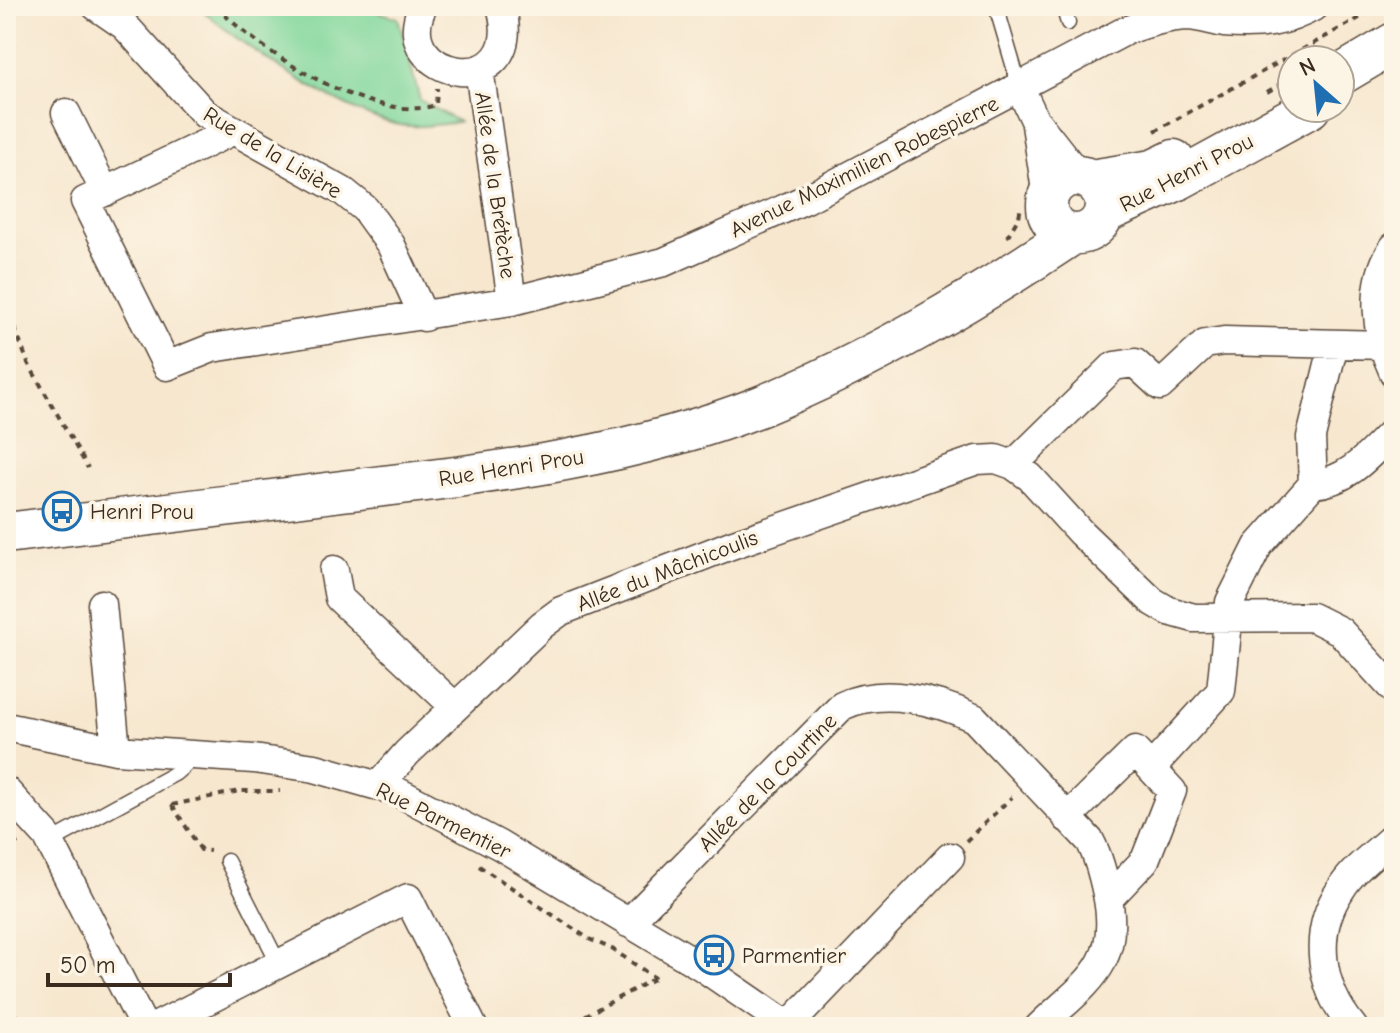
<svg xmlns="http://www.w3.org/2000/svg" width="1400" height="1033" font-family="'Comic Neue',sans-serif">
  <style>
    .green { fill: #80d79c; stroke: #5e805d; stroke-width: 2 }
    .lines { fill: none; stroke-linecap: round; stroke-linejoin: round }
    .lane-casing { stroke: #574639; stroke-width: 17 }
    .street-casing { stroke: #574639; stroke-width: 31 }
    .secondary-casing { stroke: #574639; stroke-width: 43 }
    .path { stroke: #574639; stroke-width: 4; stroke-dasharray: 6 6; stroke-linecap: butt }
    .lane { stroke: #fff; stroke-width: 14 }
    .street { stroke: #fff; stroke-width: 28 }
    .secondary { stroke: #fff; stroke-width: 40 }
    .labels { text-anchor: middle; stroke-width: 7; stroke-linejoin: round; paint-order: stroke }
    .street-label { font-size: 22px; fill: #3b2a1e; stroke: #fcf5e5 }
    .poi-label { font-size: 22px; fill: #3b2a1e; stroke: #fcf5e5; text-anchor: start }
  </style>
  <rect width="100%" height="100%" fill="#fcf5e5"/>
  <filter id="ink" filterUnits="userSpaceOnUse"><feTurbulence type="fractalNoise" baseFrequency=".0125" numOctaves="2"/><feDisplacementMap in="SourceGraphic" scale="16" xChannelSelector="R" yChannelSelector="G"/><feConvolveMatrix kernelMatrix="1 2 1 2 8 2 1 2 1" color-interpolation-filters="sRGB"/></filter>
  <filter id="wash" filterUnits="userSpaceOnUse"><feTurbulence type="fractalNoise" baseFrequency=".006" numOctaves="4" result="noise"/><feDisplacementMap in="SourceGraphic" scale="32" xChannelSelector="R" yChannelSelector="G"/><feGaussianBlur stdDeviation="1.8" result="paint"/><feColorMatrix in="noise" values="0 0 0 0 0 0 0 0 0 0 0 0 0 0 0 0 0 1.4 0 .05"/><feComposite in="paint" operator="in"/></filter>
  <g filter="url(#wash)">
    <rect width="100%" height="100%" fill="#f7e7cf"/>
    <path class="green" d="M 198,6 L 359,6 L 398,18 L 420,100 L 459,122 C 443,124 426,127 410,126 C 357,124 236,43 198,6 Z"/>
  </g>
  <g filter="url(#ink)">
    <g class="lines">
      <defs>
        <path id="lane" d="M 996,6 L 1020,88
          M 1063,6 L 1068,23
          M 50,842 L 176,773 L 193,758
          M 227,861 L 279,964"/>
        <path id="street" d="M 96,6 L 125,26 L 205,114 L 344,192 L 365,209 L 391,245 L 424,317
          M 423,6 C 386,79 529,106 501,6
          M 479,69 L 512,301
          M 1020,88 L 1035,120 L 1079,176
          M 66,113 L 105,192
          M 1036,125 L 1047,197
          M 232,131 L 85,201 L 167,366 L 212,348 L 512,301 L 664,262 L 806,199 L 1125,31 C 1146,23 1165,17 1187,16 C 1199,16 1212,21 1224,23 C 1258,26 1286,23 1315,6
          M 1394,247 C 1369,283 1375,333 1394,373
          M 1013,465 L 1030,477 L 1081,533 L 1152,601 L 1169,611 L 1194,618 L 1312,617 L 1340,631 L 1394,690
          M 1313,484 C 1348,482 1371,453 1394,430
          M 334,570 L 339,598 L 455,707
          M 102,604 L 116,750
          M 6,727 L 116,750 L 254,759 L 315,768 L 396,791 L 499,845 L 701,966 L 790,1027
          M 1151,768 L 1221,691 L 1230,602 L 1258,546 L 1313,484 L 1311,437 L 1334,344
          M 379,785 L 407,753 L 542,625 L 561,611 L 731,545 L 977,460 L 996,459 L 1013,465 L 1114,366 L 1135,363 L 1160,386 L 1205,344 L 1224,341 L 1385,345
          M 6,791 L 47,836 L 144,1027
          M 1067,818 L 1135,751 L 1172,791 L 1145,860 L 1108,899
          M 628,923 L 842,706 C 882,687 936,700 974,718 L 1090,841 C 1099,858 1103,875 1107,894 C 1122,966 1086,982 1039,1027
          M 6,1025 L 7,1027
          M 788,1026 L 950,857
          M 155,1027 L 408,898 L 473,1027
          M 1353,1027 C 1320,988 1311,933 1341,889 C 1353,869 1377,852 1394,836"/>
        <path id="secondary" d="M 1340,75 L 1394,43
          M1047 205a29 29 0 1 1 58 0a29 29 0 1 1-58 0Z
          M 1091,180 L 1153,170 L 1174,160
          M 1104,213 L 1180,179 L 1310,108
          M 6,533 C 118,520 230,505 342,491 C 483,474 627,459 761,406 C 871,361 974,300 1073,234"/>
      </defs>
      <use href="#lane" class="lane-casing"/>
      <use href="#street" class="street-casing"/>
      <use href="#secondary" class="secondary-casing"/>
      <path class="path" d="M 216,6 C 258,51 373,125 436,105 L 437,88
        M 1267,92 L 1292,77
        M 1155,131 L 1381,6
        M 1007,237 L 1019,217 L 1021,206
        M 6,305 L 28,363 L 88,468
        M 172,805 L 239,791 L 280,791
        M 172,805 L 201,850 L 210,851
        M 966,841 L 1012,797
        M 6,848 L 18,842
        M 479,866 L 589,939 L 612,949 L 655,978
        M 564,1027 L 655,978"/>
      <use href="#lane" class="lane"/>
      <use href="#street" class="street"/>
      <use href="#secondary" class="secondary"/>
    </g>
  </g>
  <defs>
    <symbol id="bus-ring" viewBox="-11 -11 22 22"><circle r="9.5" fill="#fcf5e5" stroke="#1f6fb2" stroke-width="1.5"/><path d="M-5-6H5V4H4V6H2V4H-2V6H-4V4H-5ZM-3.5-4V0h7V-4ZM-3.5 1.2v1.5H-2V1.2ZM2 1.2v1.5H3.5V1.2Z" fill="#1f6fb2"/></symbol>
  </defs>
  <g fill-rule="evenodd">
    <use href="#bus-ring" x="40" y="489" width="44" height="44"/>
    <use href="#bus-ring" x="692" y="933" width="44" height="44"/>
  </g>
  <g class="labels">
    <g class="street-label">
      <text transform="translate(273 152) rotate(31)" y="8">Rue de la Lisière</text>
      <text transform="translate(864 166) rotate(-26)" y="8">Avenue Maximilien Robespierre</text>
      <text transform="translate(1186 172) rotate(-27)" y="8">Rue Henri Prou</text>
      <text transform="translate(496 185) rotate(82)" y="8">Allée de la Brétèche</text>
      <text transform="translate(511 467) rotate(-9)" y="8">Rue Henri Prou</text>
      <text transform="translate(667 570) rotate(-21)" y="8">Allée du Mâchicoulis</text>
      <text transform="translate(767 782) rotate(-45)" y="8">Allée de la Courtine</text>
      <text transform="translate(444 820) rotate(26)" y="8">Rue Parmentier</text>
    </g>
    <g class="poi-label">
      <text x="90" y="519">Henri Prou</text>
      <text x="742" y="963">Parmentier</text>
    </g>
  </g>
  <rect width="1400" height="1033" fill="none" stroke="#fcf5e5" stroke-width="32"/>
  <g transform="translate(1316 84) rotate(333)"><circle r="38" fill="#fcf5e5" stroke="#afa495" stroke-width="2"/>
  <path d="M0-6L14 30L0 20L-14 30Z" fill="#1f6fb2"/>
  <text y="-12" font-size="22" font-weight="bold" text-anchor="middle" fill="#3b2a1e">N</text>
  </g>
  <path d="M48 973v12h182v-12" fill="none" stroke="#3b2a1e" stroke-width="4"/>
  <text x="60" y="973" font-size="24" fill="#3b2a1e" stroke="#fcf5e5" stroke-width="6" paint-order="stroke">50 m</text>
</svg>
